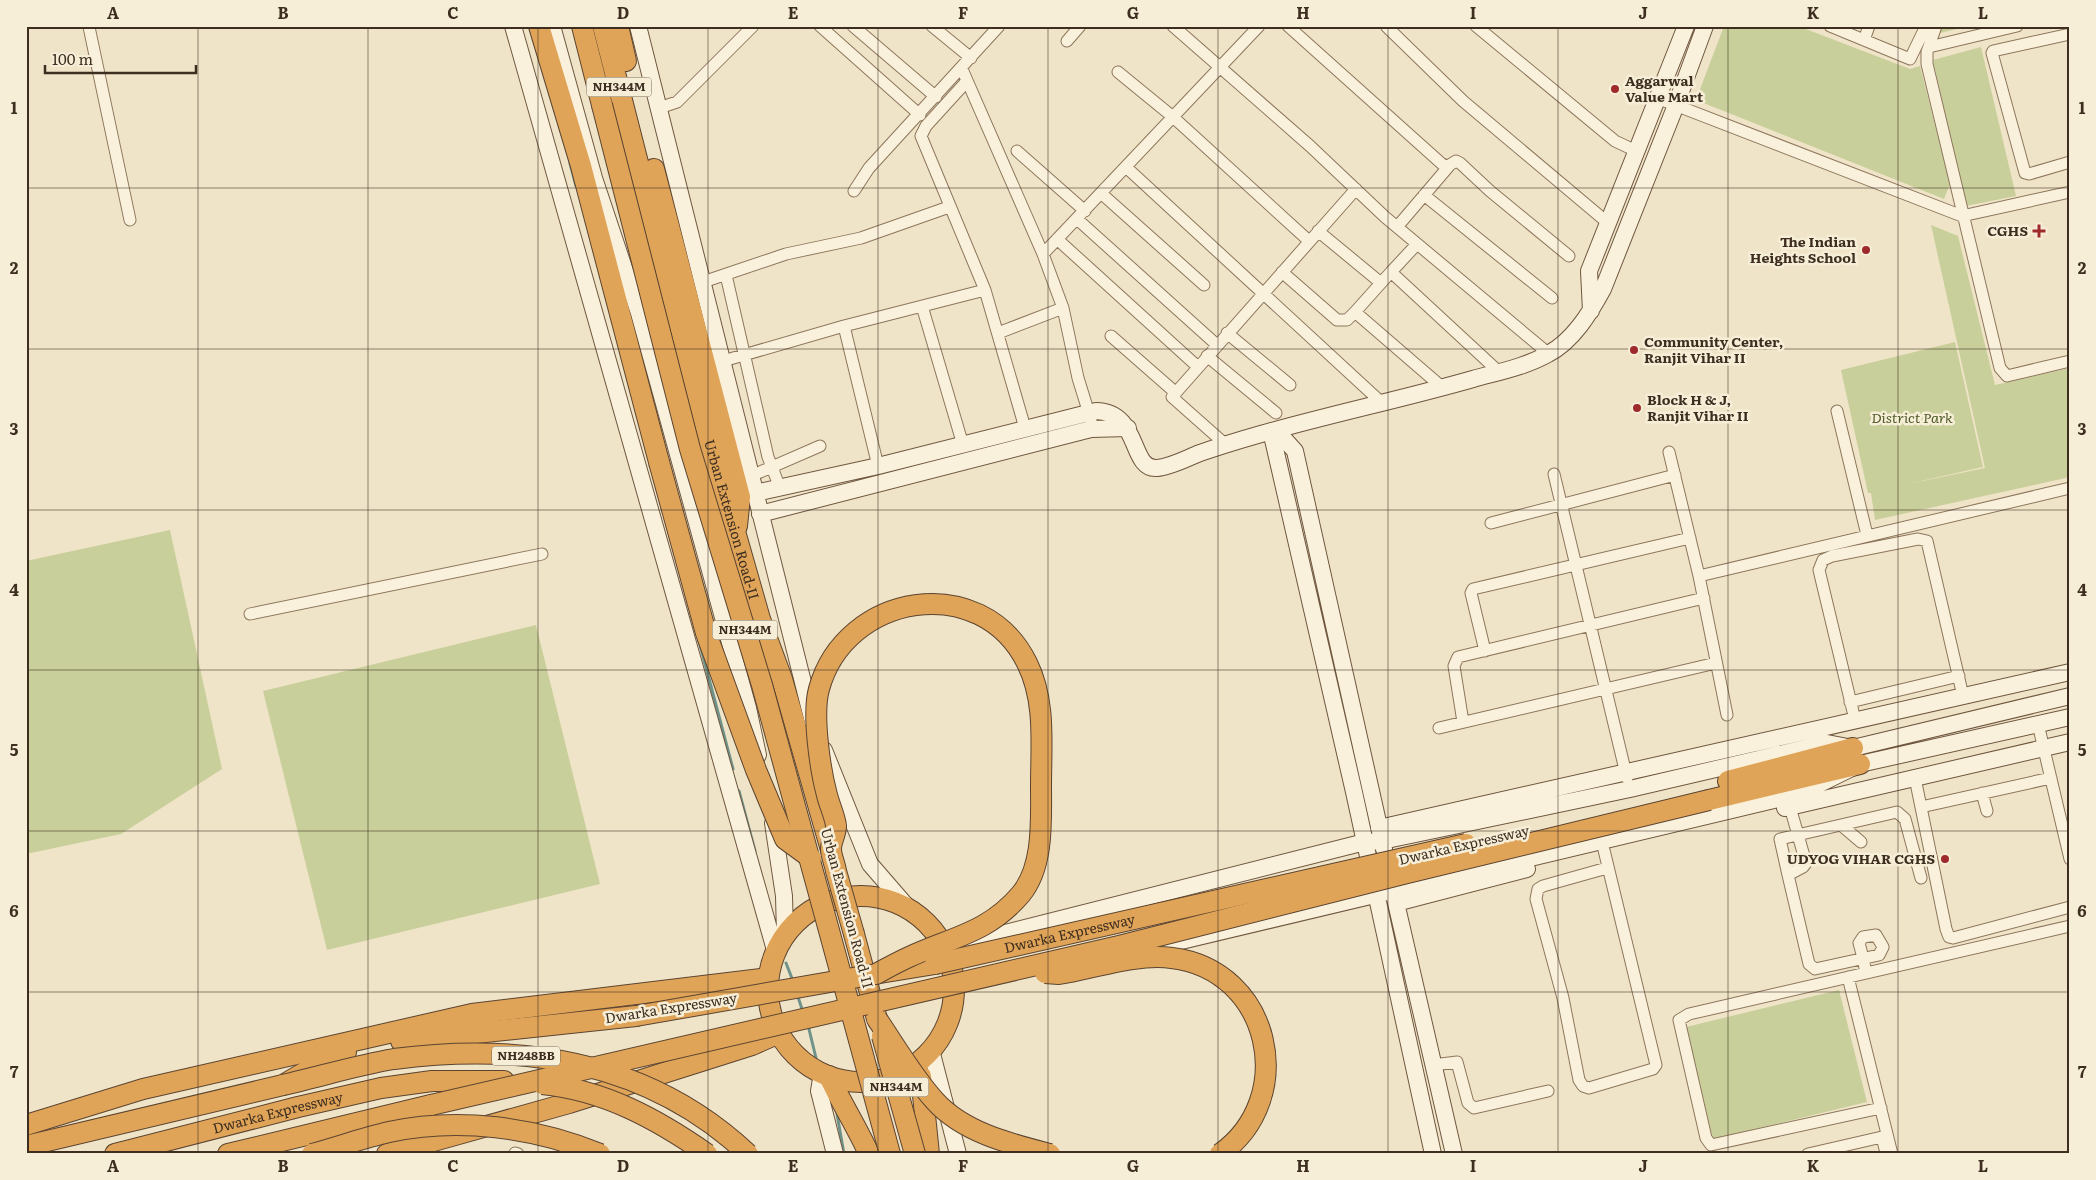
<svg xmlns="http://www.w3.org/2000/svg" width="2096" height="1180" font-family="Literata,serif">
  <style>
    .green { fill: #c9cf9b }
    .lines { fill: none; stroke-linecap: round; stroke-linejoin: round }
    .stream { stroke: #6f938a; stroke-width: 3 }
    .street-casing { stroke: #8d765c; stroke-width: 13 }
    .secondary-casing { stroke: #6f573f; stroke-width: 18 }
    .highway-casing { stroke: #5b4430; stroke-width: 22 }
    .street { stroke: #faf1dc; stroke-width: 11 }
    .secondary { stroke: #faf1dc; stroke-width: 16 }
    .highway { stroke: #e0a458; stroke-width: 20 }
    .highway-bridge-casing { stroke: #5b4430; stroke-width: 22; stroke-linecap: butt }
    .highway-bridge { stroke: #e0a458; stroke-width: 20 }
    .grid { fill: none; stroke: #3d2e20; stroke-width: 1; stroke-opacity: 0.55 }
    .poi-dot { fill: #9e2a2b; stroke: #f7eed8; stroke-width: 2 }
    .labels { text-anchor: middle; stroke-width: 5; stroke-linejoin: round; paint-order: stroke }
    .shield { fill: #f7eed8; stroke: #756857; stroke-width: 1 }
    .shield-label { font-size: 12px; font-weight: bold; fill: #3d2e20 }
    .poi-label { font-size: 14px; font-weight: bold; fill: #3d2e20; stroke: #f7eed8; text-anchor: start }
    .park-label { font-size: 14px; font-style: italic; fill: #4d5a26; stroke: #f7eed8 }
    .street-label { font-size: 14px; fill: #3d2e20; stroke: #f7eed8 }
    .neatline { fill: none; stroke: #3d2e20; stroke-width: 2 }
    .grid-label { font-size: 16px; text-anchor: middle; font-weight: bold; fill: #3d2e20 }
  </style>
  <rect width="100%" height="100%" fill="#f0e4c8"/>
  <path class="green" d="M 1724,26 L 1798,26 L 1910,69 L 1920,66 L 1950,184 L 1944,199 L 1696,100 Z
    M 1942,26 L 1970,26 L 1940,33 Z
    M 1981,47 L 2016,196 L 1966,206 L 1933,60 Z
    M 1931,225 L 1958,236 L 1995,385 L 2070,368 L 2070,477 L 1875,520 L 1871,493 L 1868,493 L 1841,370 L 1955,342 L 1983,467 L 1908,484 L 1985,468 Z
    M 170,530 L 222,769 L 121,834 L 26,854 L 26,561 Z
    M 536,625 L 600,884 L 327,950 L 263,691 Z
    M 1839,990 L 1867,1102 L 1713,1139 L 1686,1027 Z"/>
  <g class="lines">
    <path class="stream" d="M 570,163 L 576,186
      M 699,641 L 733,769
      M 739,791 L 755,851
      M 786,963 L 793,981
      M 797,994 L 803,1012
      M 808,1025 L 816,1058
      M 837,1114 L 844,1154"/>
    <defs>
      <path id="street" d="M 820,26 L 920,115
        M 853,26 L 936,97
        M 932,26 L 971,58
        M 1173,26 L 1310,146 L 1385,217 L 1549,354
        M 1288,26 L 1442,164 L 1448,166 L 1456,161 L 1460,163 L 1490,191 L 1569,256
        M 1386,26 L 1463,101 L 1608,223
        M 1476,26 L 1615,141 L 1636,151
        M 1830,26 L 1910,59 L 1926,26
        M 1936,26 L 1927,52 L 1927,64 L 2000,368 L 2007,376 L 2011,375 L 2070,361
        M 89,27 L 130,220
        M 2070,34 L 1993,51 L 1992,53 L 2025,173 L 2029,174 L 2070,162
        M 1864,40 L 1869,26
        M 1067,41 L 1080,26
        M 1929,47 L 2017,26
        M 962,69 L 1043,254 L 1063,308 L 998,333
        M 1118,72 L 1173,117 L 1309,241
        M 967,81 L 926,126 L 921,136 L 985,290
        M 1657,98 L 1962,216 L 2070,192
        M 659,108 L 677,102 L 753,26
        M 1017,151 L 1085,211
        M 1127,168 L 1382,403
        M 854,191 L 869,168 L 999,26
        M 1102,194 L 1204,285
        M 1424,195 L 1552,298
        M 1077,219 L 1217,345
        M 1397,227 L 1449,166
        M 1318,231 L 1381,283 L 1391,272 L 1498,371
        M 1057,239 L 1198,367
        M 1043,254 L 1259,26
        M 1282,272 L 1337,320 L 1347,320 L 1355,312
        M 1391,272 L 1417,244
        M 726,275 L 768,457 L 780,488
        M 703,282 L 786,254 L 861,238 L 949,207
        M 1381,283 L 1355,312 L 1443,388
        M 922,306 L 963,445
        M 1063,308 L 1078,378 L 1091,420
        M 844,326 L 878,466
        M 1227,333 L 1290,385
        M 1111,336 L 1176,393
        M 1207,356 L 1276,413
        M 723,361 L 844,326 L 985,290 L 1025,428
        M 1837,411 L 1867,535
        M 1225,444 L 1172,397 L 1356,189
        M 1669,452 L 1699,576 L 1727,715
        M 1554,474 L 1627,778
        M 751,476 L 820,446
        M 1491,523 L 1675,475
        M 1699,576 L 2070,488
        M 250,614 L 542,554
        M 1485,651 L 1471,593 L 1473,589 L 1690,538
        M 1850,702 L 1959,676
        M 1855,720 L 1819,570 L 1823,560 L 1832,556 L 1918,539 L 1927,541 L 1963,696
        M 1463,722 L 1454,666 L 1458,657 L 1704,598
        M 2038,724 L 2070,859
        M 1439,728 L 1716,663
        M 1915,778 L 1946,929 L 1949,937 L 1953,938 L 2070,907
        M 1982,793 L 1987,811
        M 1790,807 L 1806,863 L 1803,867 L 1788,875 L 1809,964 L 1815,969 L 1879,955 L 1883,947 L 1876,935 L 1863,937 L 1859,943 C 1862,953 1864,963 1866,973
        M 1921,807 L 2051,778
        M 1841,825 L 1861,842
        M 1604,850 L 1656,1065 L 1653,1069 L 1589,1088 L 1583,1086 L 1579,1080 L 1563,998 L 1536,899 L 1538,889 L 1543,886 L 1607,868
        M 1788,875 L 1780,839 L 1897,812 L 1905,819 L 1921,878
        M 1848,977 L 1892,1154
        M 1433,1065 L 1457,1062 L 1468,1103 L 1474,1108 L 1548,1091
        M 1881,1108 L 1711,1145 L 1706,1138 L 1679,1020 L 1689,1014 L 2070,926
        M 515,1153 L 518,1154
        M 1808,1154 L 1882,1137 L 1885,1149"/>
      <path id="secondary" d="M 513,26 L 775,950
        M 552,26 L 594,178 L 639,313 L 748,708 L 758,755
        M 638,26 L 813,722
        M 1591,311 L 1589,271 L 1686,26
        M 1271,431 L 1286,441 L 1295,451 L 1384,849
        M 1271,431 L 1354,792 L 1433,1154
        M 755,493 L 878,466 L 1096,411 C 1141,412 1129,470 1157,468 C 1171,467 1187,458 1200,453 C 1220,446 1240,440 1261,434 C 1331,414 1403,399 1473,379 C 1498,372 1525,367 1548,354 C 1573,341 1590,313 1603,289 L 1676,105 L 1705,26
        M 760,514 L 1091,429 L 1128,428
        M 824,750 L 870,864 L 909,909
        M 1785,808 L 2070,742
        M 773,823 L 784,896 L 785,934
        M 1379,828 L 2070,672
        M 1391,881 L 1454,1154
        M 1396,903 L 1527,869
        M 954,946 L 1365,842 L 1382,841 L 1630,789 L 1827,743 L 1853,748 L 2070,696
        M 1135,952 L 1799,794 L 1860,764 L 2070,717
        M 931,1050 L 958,1154
        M 822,1073 L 819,1091 L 835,1154"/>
      <g id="highway">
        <path d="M 539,26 L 581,166 L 659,462"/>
        <path d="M 582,26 L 602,105"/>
        <path id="s1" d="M 603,26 L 710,444 L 760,619 L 782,679 L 831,850"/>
        <path d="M 618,26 L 626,61"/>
        <path d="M 654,169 L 740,497 L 737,526"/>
        <path d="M 1728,781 L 1853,748"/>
        <path d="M 1709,800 L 1860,764"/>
        <circle cx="861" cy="989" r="93"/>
        <path d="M 854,934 L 877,1019"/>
        <path d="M 880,973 L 935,964"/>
        <path d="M 401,1041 L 636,1016"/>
        <path d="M 829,1076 C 841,1103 857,1127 869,1154"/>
        <path d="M 921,1076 L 929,1154"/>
        <path d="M 26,1125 L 143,1089 L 472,1014 L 768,978"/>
        <path d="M 26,1146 L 283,1085 L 336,1054 L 346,1052"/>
        <path id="s2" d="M 115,1154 L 298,1107 L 381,1088 L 432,1081 L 504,1081"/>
        <path d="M 228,1154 L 431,1105"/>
        <path d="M 387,1154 L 569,1103 L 752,1045 L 779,1033"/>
      </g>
    </defs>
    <use href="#street" class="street-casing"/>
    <use href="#secondary" class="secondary-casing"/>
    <use href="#highway" class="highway-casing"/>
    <use href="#street" class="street"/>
    <use href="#secondary" class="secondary"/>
    <use href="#highway" class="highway"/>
    <defs>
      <g id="highway-bridge">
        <path d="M 602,105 L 690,449 L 762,685 L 890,1154"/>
        <path d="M 659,462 L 706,633 L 756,770 L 785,839 L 811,858"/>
        <path id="s3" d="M 935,964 L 1466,844"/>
        <path d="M 1045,973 L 1059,974 C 1094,968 1138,953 1172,958 C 1271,970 1299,1098 1220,1154"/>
        <path d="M 636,1016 L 876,974 C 887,968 898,962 909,957 C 952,937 988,933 1021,894 C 1044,866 1041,820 1041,786 C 1041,744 1046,701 1027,663 C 981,570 845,593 819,689 C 812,714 820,769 827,795 C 829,804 835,816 836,826 C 836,834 831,841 831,849 C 831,856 835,864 836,871 C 842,892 848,913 854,934"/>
        <path d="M 877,1019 C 896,1047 913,1077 935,1101 C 964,1133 1011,1144 1050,1154"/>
        <path d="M 882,1036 L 915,1154"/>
        <path d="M 542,1084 C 604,1090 657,1119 707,1154"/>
        <path d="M 283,1085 C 319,1077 357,1065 394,1059 C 524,1042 649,1061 748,1154"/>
        <path d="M 431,1105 L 1119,946 L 1407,873 L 1709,800"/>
        <path d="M 312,1154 C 338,1147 363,1138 389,1132 C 458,1117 535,1127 600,1154"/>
      </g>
    </defs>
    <use href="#highway-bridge" class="highway-bridge-casing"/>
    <use href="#highway-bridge" class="highway-bridge"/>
  </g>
  <path class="grid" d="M 198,26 L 198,1154M 368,26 L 368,1154M 538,26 L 538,1154M 708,26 L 708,1154M 878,26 L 878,1154M 1048,26 L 1048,1154M 1218,26 L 1218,1154M 1388,26 L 1388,1154M 1558,26 L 1558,1154M 1728,26 L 1728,1154M 1898,26 L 1898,1154M 26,188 L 2070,188M 26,349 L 2070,349M 26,510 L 2070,510M 26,670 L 2070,670M 26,831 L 2070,831M 26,992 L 2070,992"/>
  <g class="poi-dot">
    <circle cx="1615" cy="89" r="5"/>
    <path d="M2036.5 223.5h5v5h5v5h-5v5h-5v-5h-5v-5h5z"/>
    <circle cx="1866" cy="250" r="5"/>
    <circle cx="1634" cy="350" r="5"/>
    <circle cx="1637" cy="408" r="5"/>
    <circle cx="1945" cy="859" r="5"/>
  </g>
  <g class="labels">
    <g class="shield">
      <rect x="586.5" y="77.5" width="65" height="19" rx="4"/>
      <rect x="712.5" y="620.5" width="65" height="19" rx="4"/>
      <rect x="492" y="1046.5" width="68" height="19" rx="4"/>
      <rect x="863.5" y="1077.5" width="65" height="19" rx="4"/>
    </g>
    <g class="shield-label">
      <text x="619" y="91">NH344M</text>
      <text x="745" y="634">NH344M</text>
      <text x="526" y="1060">NH248BB</text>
      <text x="896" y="1091">NH344M</text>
    </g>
    <g class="poi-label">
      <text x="1625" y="86">Aggarwal<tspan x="1625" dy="16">Value Mart</tspan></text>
      <text x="2028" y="236" text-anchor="end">CGHS</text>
      <text x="1856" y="247" text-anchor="end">The Indian<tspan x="1856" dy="16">Heights School</tspan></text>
      <text x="1644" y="347">Community Center,<tspan x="1644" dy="16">Ranjit Vihar II</tspan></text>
      <text x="1647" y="405">Block H &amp; J,<tspan x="1647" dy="16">Ranjit Vihar II</tspan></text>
      <text x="1935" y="864" text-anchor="end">UDYOG VIHAR CGHS</text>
    </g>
    <g class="park-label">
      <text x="1912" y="423">District Park</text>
    </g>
    <g class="street-label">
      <text dy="5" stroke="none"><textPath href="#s1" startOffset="510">Urban Extension Road-II</textPath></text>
      <text transform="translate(1464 845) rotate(-13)" y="5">Dwarka Expressway</text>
      <text transform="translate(847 908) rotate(75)" y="5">Urban Extension Road-II</text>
      <text dy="5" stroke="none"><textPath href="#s3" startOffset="138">Dwarka Expressway</textPath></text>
      <text transform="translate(671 1008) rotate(-9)" y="5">Dwarka Expressway</text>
      <text dy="5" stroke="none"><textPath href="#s2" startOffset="168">Dwarka Expressway</textPath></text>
    </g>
  </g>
  <rect width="2096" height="1180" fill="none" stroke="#f7eed8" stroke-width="55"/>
  <path d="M45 65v8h151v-8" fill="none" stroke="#3d2e20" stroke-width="2.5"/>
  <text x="52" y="65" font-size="15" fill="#3d2e20" stroke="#f7eed8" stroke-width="4" paint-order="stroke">100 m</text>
  <rect x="28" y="28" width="2040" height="1124" class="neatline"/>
  <g class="grid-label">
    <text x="113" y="19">A</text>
    <text x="283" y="19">B</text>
    <text x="453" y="19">C</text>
    <text x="623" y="19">D</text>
    <text x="793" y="19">E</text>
    <text x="963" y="19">F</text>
    <text x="1133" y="19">G</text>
    <text x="1303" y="19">H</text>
    <text x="1473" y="19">I</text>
    <text x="1643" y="19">J</text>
    <text x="1813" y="19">K</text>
    <text x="1983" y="19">L</text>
    <text x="14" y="114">1</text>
    <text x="2082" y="114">1</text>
    <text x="14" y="274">2</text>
    <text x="2082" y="274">2</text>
    <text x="14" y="435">3</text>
    <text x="2082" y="435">3</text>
    <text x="14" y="596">4</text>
    <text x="2082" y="596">4</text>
    <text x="14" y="756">5</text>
    <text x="2082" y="756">5</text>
    <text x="14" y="917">6</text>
    <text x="2082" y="917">6</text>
    <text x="14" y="1078">7</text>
    <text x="2082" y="1078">7</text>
    <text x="113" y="1172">A</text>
    <text x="283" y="1172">B</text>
    <text x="453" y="1172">C</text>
    <text x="623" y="1172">D</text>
    <text x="793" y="1172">E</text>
    <text x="963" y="1172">F</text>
    <text x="1133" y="1172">G</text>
    <text x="1303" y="1172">H</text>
    <text x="1473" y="1172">I</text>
    <text x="1643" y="1172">J</text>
    <text x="1813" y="1172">K</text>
    <text x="1983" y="1172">L</text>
  </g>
</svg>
